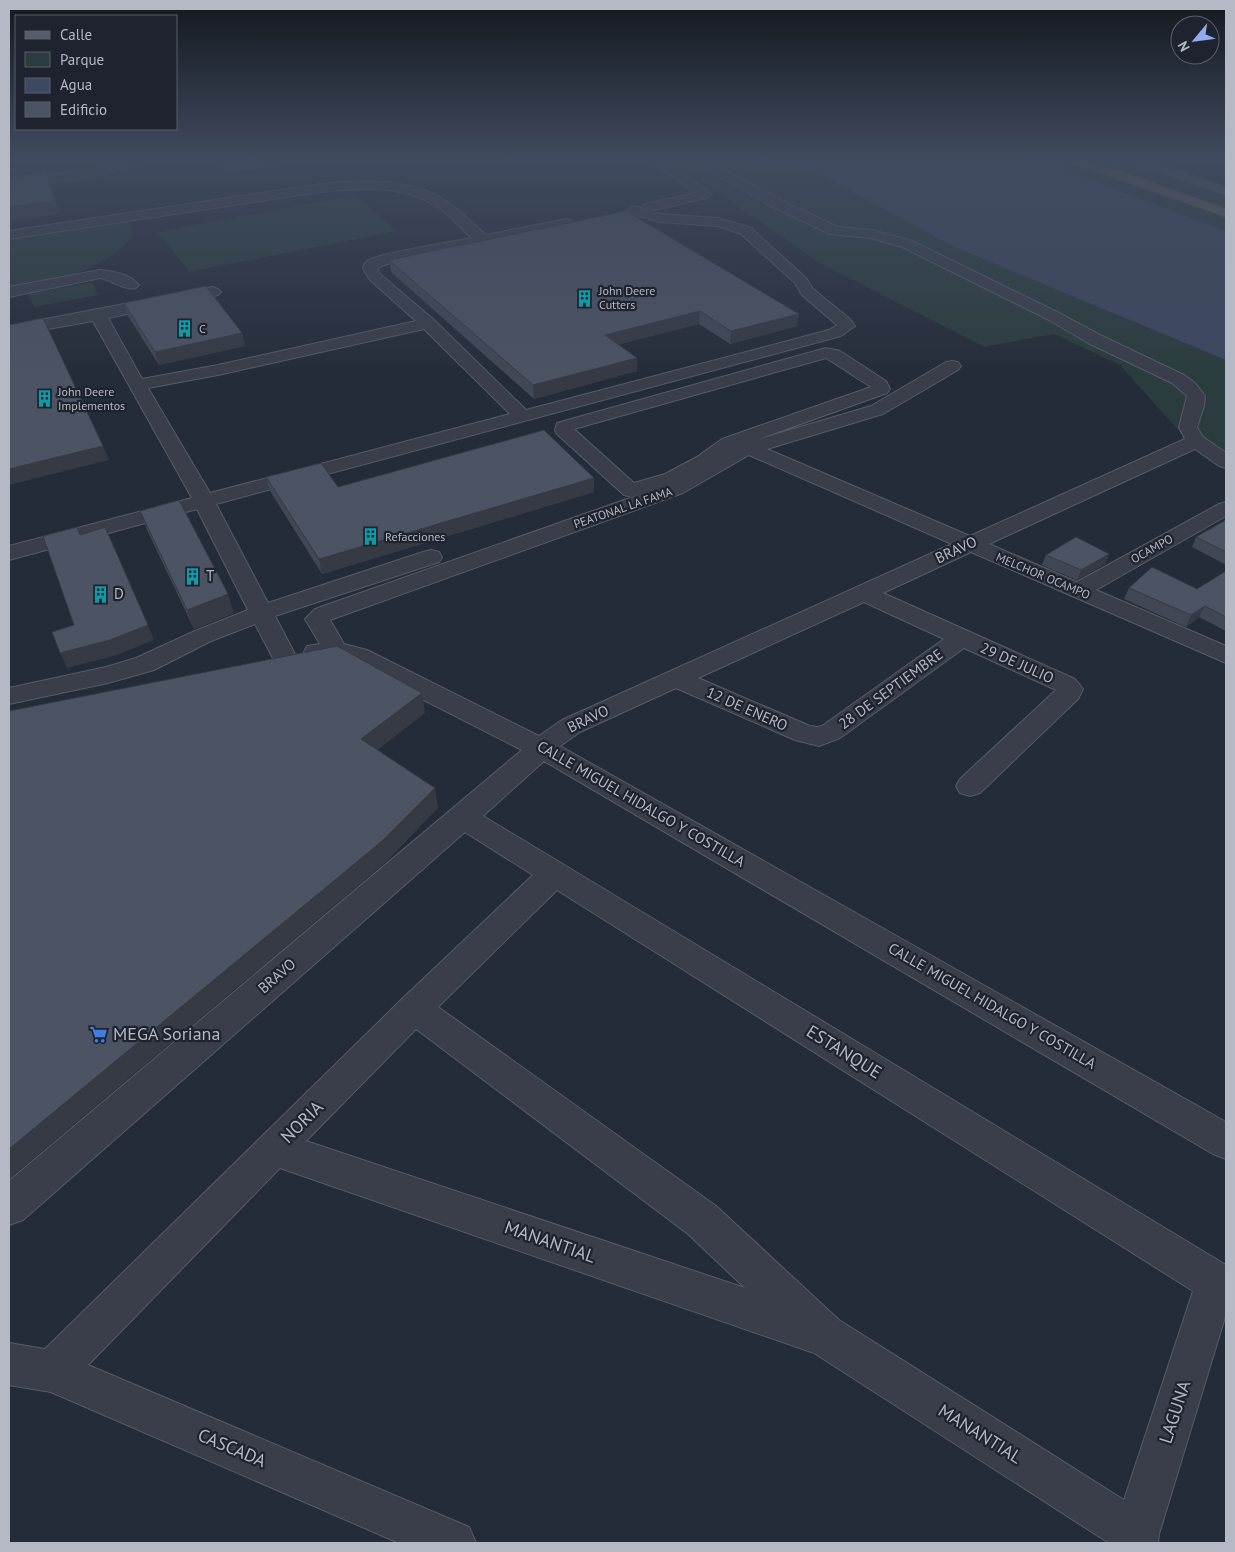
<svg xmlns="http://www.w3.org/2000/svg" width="1235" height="1552" font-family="'PT Sans',sans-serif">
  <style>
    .green { fill: #2b3c3e }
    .water { fill: #3d4861 }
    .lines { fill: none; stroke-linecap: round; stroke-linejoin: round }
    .minor-casing { stroke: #575c68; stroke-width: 2 }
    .major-casing { stroke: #424753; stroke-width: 2 }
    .highway-casing { stroke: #444955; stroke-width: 2 }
    .minor { fill: #393e4a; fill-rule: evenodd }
    .major { fill: #575d6a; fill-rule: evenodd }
    .highway { fill: #6f6857; fill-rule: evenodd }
    .wall { fill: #414755 }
    .shaded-wall { fill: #353a45 }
    .building { fill: #4c5363; stroke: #353a45 }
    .labels { text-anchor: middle; stroke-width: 4.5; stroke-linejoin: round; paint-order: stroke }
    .far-poi-label { font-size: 12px; fill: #b4b9c5; stroke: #1e232f; text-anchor: start }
    .far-street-label { font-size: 12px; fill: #b4b9c5; stroke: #1e232f }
    .street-label { font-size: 15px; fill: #b4b9c5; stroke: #1e232f }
    .poi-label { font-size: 15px; fill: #b4b9c5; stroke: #1e232f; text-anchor: start }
    .near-poi-label { font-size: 18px; fill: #b4b9c5; stroke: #1e232f; text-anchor: start }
    .near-street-label { font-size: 18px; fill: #b4b9c5; stroke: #1e232f }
  </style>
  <rect width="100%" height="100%" fill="#252c39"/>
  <path class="green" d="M 662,158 L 1118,158 L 1226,195 L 1226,458 L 1188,441 L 1120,365 L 1054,334 L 984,347 L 820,263 L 721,195 Z
    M 355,195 L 397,231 L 189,272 L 158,232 Z
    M 122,219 L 130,223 L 132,237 C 105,271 49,282 9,291 L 9,237 Z
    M 92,282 L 98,295 L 34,307 L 28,294 Z"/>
  <path class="water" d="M 789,158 L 1032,158 L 1226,231 L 1226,360 L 955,247 Z"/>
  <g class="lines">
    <defs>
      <path id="minor" d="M 127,158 L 146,158 L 144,161 L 102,175 L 9,189 L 9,181 L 100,168 Z
        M 213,158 C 223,158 231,161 241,161 C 257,161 273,158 289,158 L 283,162 C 262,166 230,177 213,158 Z
        M 646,158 L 661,158 L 712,194 L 706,198 L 650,211 L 646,210 L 660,214 L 718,218 L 751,228 L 806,278 L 813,289 L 850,319 L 855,326 L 841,336 L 216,504 L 268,603 L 423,552 L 431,550 L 439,552 L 442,557 L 439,562 L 275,616 L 297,658 L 294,664 L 285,666 L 276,664 L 255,624 L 211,641 L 154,670 L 108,683 L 9,704 L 9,688 L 106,667 L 136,658 L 195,631 L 248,610 L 197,509 L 9,560 L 9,546 L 192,498 L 93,321 L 9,336 L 9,326 L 213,287 L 218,289 L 221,292 L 218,295 L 108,318 L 142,379 L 218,365 L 416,321 L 369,279 L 363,268 C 363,267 365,262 367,261 C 376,254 455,241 472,238 C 461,229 452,217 440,209 C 405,184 361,188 320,192 L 9,239 L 9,231 L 320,184 C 364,180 414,177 451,204 C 463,213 474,225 486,235 L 566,219 L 571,220 L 573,223 L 566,227 L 387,264 L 377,268 L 380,274 L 434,320 L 526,410 L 829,330 L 837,325 L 802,295 L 795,283 L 741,234 L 718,226 L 660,222 L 630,213 L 628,210 L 630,207 L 635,206 L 645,209 L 643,207 L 645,204 L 695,193 ZM 424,329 L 510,414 L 210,493 L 148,388 L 218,375 Z
        M 687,158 L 703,158 L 787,203 L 838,227 L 872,230 L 912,241 L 1061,314 L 1100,335 L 1184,375 L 1195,383 L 1205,396 L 1204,406 L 1197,427 L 1203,437 L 1226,453 L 1226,468 L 1219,466 L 1195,449 L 989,544 L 1077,582 L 1219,504 L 1226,502 L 1226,516 L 1096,590 L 1226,646 L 1226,663 L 971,552 L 883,593 L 1075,679 L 1083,689 L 1078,699 L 980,793 L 970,796 L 960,793 L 956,786 L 960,779 L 1056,690 L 964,648 L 840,738 L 819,746 L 795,740 L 676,688 L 580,732 L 560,746 L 1226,1122 L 1226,1159 L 1213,1154 L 544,761 L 483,816 L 1226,1265 L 1226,1314 L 1159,1534 L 1158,1543 L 1109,1543 L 814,1353 L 280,1168 L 88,1365 L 469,1527 L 476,1543 L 399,1543 L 51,1392 L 9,1385 L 9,1343 L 45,1349 L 402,999 L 533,875 L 465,832 L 23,1220 L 9,1225 L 9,1181 L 522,750 L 349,662 L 334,657 L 316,660 L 307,658 L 304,652 L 307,646 L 320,644 L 305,619 L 315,609 L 641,494 L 631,497 L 624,495 L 557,434 L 555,430 L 557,423 L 826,348 L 840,351 L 886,381 L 890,389 L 887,393 L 756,440 L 871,406 L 946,362 L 952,361 L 958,362 L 961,366 L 958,370 L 883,414 L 767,449 L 970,536 L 1185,439 L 1179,427 L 1187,396 L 1172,383 L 1088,343 L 1049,320 L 902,247 L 871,238 L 830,234 L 777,209 ZM 826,358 L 871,387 L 722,439 L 697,457 L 665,474 L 634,483 L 574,429 ZM 749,455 L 952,544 L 562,720 L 539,736 L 367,650 L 344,644 L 330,620 L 683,493 ZM 864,602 L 944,639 L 822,726 L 817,727 L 810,726 L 698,678 ZM 557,890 L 1193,1291 L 1124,1500 L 839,1320 L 716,1206 L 438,1007 ZM 416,1029 L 688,1234 L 745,1288 L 306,1141 Z
        M 100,270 C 113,271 130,274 139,285 L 136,288 C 124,291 112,280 100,278 L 9,297 L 9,287 Z"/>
      <path id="major" d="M 1122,158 L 1141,158 L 1226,187 L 1226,195 L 1124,161 Z"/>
      <path id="highway" d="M 1065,158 L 1083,158 L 1226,209 L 1226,217 L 1067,161 Z"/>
    </defs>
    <use href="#minor" class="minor-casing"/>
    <use href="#major" class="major-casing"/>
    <use href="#highway" class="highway-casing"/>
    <use href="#minor" class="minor"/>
    <use href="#major" class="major"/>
    <use href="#highway" class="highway"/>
  </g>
  <path class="wall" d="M 371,158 L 412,158 L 378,164 Z
    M 1197,158 L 1226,158 L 1226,167 L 1224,167 Z
    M 389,260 L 799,314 L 797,326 L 730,344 L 699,324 L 618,344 L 637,358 L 637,371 L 534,399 L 391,272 Z
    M 124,303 L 242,333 L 245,346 L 159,365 L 128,316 Z
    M 266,477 L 338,487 L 594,478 L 594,492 L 322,574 L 270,491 Z
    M 140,511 L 234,613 L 194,629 L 147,530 Z
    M 1226,520 L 1226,565 L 1192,547 L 1196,537 Z
    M 1109,554 L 1105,564 L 1077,580 L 1042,565 L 1046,555 Z
    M 1226,571 L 1226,631 L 1199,617 L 1186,627 L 1124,599 L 1129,588 L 1197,589 Z"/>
  <path class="shaded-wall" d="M 377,158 L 412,158 L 378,164 Z
    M 46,172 L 60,214 L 9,222 L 9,207 Z
    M 700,311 L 699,324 L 606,348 L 605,335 Z
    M 799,314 L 797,326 L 730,344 L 731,331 Z
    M 242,333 L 245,346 L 159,365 L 155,352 Z
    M 637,358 L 637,371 L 534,399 L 533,385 Z
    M 103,446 L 109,460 L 9,485 L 9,469 Z
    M 594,478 L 594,492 L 322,574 L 319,559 Z
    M 1109,554 L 1105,564 L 1077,580 L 1081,570 Z
    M 228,594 L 234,613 L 194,629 L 187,610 Z
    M 1205,606 L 1199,617 L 1186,627 L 1191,615 Z
    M 148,625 L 154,640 L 117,655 L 67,668 L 60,653 Z
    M 422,693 L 425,713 L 366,759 L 361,739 Z
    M 435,788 L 438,808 L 386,862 L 9,1179 L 9,1149 Z"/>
  <path class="building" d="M 1214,158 L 1226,158 L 1226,162 Z
    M 46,172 L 55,201 L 9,207 L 9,178 Z
    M 626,211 L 799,314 L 731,331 L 700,311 L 605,335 L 637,358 L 533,385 L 389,260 Z
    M 206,286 L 242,333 L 155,352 L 124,303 Z
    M 43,318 L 103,446 L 9,469 L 9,325 Z
    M 544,430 L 594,478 L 319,559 L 266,477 L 321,463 L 338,487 Z
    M 179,500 L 228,594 L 187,610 L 140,511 Z
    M 1226,520 L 1226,552 L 1196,537 Z
    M 77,527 L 80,535 L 105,527 L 148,625 L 110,640 L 60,653 L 52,632 L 74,625 L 43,536 Z
    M 1076,537 L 1109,554 L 1081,570 L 1046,555 Z
    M 1152,567 L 1197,589 L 1226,571 L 1226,617 L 1205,606 L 1191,615 L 1129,588 Z
    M 337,646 L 422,693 L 361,739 L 435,788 L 381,842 L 9,1149 L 9,711 Z"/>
  <linearGradient id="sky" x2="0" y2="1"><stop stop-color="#14181f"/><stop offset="0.42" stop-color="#404b5f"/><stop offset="1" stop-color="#404b5f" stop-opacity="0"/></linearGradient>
  <rect width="1235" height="376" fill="url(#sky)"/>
  <defs>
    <symbol id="building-bare" viewBox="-9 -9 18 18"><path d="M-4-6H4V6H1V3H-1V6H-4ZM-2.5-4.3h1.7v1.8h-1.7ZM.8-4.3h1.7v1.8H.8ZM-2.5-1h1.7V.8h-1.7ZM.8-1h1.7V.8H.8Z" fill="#0f9aa8" stroke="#1e232f" stroke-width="2.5" paint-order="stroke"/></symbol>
    <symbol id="supermarket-bare" viewBox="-9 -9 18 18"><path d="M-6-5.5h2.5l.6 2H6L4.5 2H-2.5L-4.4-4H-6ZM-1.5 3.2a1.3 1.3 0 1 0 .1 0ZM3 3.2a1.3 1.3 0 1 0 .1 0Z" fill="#3f7fe0" stroke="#1e232f" stroke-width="2.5" paint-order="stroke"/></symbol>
  </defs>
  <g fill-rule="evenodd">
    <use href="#building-bare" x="572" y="286" width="25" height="25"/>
    <use href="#building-bare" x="172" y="316" width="25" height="25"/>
    <use href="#building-bare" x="32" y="386" width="25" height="25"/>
    <use href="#building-bare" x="358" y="524" width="25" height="25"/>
    <use href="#building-bare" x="180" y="564" width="25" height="25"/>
    <use href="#building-bare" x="88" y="582" width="25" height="25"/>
    <use href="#supermarket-bare" x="86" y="1022" width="25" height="25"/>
  </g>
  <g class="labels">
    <g class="far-poi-label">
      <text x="599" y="295">John Deere<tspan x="599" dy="14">Cutters</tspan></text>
      <text x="199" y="333">C</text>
      <text x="58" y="396">John Deere<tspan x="58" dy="14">Implementos</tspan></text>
      <text x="385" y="541">Refacciones</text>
    </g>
    <g class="far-street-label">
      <text transform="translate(623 508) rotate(-19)" y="4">PEATONAL LA FAMA</text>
      <text transform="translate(1152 549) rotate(-29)" y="4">OCAMPO</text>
      <text transform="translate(1043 576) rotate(23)" y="4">MELCHOR OCAMPO</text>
    </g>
    <g class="street-label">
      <text transform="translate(956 550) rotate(-25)" y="5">BRAVO</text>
      <text transform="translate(1017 663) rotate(24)" y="5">29 DE JULIO</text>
      <text transform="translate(891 689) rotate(-36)" y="5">28 DE SEPTIEMBRE</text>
      <text transform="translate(747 709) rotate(24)" y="5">12 DE ENERO</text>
      <text transform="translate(588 719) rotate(-26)" y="5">BRAVO</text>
      <text transform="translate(641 804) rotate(30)" y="5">CALLE MIGUEL HIDALGO Y COSTILLA</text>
      <text transform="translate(277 976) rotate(-41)" y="5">BRAVO</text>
      <text transform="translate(992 1006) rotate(30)" y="5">CALLE MIGUEL HIDALGO Y COSTILLA</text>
    </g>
    <g class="poi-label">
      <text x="206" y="581">T</text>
      <text x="114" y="599">D</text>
    </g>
    <g class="near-poi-label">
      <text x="113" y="1040">MEGA Soriana</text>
    </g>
    <g class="near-street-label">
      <text transform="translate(844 1052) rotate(32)" y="6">ESTANQUE</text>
      <text transform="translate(302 1122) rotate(-45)" y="6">NORIA</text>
      <text transform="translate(550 1242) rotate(19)" y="6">MANANTIAL</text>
      <text transform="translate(1175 1412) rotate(-72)" y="6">LAGUNA</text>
      <text transform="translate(980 1434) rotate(32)" y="6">MANANTIAL</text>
      <text transform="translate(232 1448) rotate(23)" y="6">CASCADA</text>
    </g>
  </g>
  <rect width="1235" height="1552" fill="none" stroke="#b4b9c5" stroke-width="20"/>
  <rect x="15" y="15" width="162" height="115" fill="#1e232f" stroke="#5a5f6b"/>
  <rect x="25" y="31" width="25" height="8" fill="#575d6a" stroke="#5a5f6b"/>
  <text x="60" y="40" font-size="15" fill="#b4b9c5">Calle</text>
  <rect x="25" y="52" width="25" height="15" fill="#2b3c3e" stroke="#5a5f6b"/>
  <text x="60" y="65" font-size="15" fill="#b4b9c5">Parque</text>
  <rect x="25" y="78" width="25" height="15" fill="#3d4861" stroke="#5a5f6b"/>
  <text x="60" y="90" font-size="15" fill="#b4b9c5">Agua</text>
  <rect x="25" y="102" width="25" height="15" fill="#4c5363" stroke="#5a5f6b"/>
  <text x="60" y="115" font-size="15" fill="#b4b9c5">Edificio</text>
  <g transform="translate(1195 40) rotate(241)"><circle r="24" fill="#1e232f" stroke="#5a5f6b"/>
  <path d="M0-4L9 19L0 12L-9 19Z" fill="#92abec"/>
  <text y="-8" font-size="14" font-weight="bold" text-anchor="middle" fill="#b4b9c5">N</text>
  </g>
</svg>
